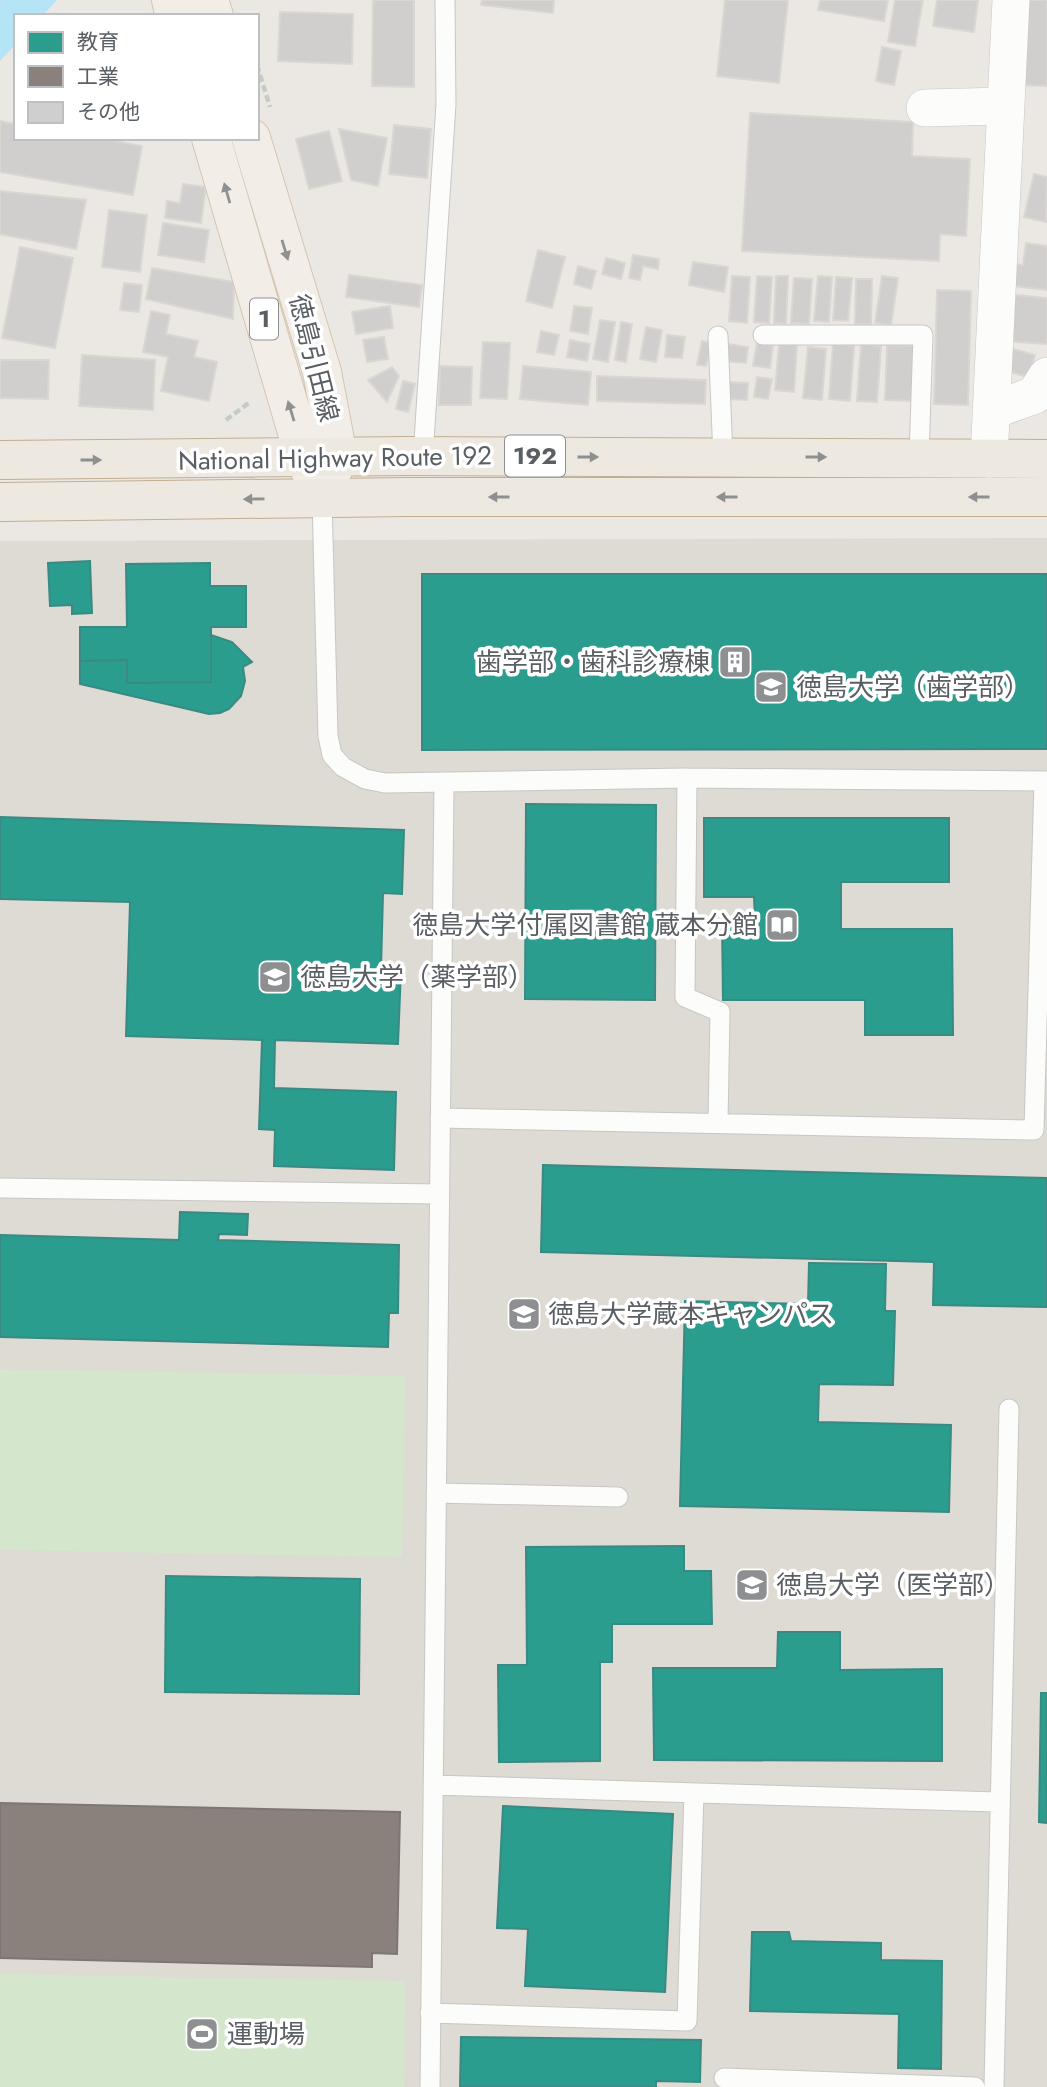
<svg xmlns="http://www.w3.org/2000/svg" width="1047" height="2087" font-family="Jost,'Noto Sans JP',sans-serif">
  <style>
    .education { fill: #dedad4 }
    .green { fill: #d4e7cd }
    .water { fill: #b6e4f7 }
    .schools { fill: #2a9d8f; stroke: #388a82; stroke-width: 2 }
    .industry { fill: #8a817c; stroke: #7c7774; stroke-width: 2 }
    .building { fill: #d1cfcd; stroke: #dad7d3; stroke-width: 2 }
    .lines { fill: none; stroke-linecap: round; stroke-linejoin: round }
    .lane-casing { stroke: #c7c7c7; stroke-width: 21 }
    .street-casing { stroke: #c7c7c7; stroke-width: 38 }
    .primary-casing { stroke: #d4c5b0; stroke-width: 40 }
    .highway-casing { stroke: #c2ad91; stroke-width: 40 }
    .path { stroke: #c5ccc7; stroke-width: 4.5; stroke-dasharray: 7 3.5; stroke-linecap: butt }
    .lane { stroke: #fcfcfb; stroke-width: 19 }
    .street { stroke: #fcfcfb; stroke-width: 37 }
    .primary { stroke: #f2eee7; stroke-width: 38 }
    .highway { stroke: #eee9e0; stroke-width: 38 }
    .oneway { fill: #8f9191 }
    .oneway2 { fill: #8e8f8f }
    .labels { text-anchor: middle; stroke-width: 7; stroke-linejoin: round; paint-order: stroke }
    .shield { fill: #fff; stroke: #8c8f92; stroke-width: 2 }
    .shield-label { font-size: 24px; font-weight: bold; fill: #5a5f63 }
    .street-label { font-size: 26px; fill: #5a5f63; stroke: #fff }
    .poi-label { font-size: 26px; fill: #5a5f63; stroke: #fff; text-anchor: start }
  </style>
  <rect width="100%" height="100%" fill="#ebe8e4"/>
  <path class="education" d="M 1047,538 L 1047,2087 L 0,2087 L 0,541 Z"/>
  <path class="green" d="M 0,1369 L 405,1376 L 402,1557 L 0,1550 Z
    M 0,1974 L 405,1981 L 404,2087 L 0,2087 Z"/>
  <path class="water" d="M 0,0 L 57,0 L 42,16 L 16,16 L 16,44 L 0,61 Z"/>
  <path class="schools" d="M 90,561 L 92,613 L 72,614 L 72,605 L 50,606 L 48,563 Z
    M 210,563 L 210,586 L 246,586 L 246,627 L 211,627 L 211,682 L 127,683 L 127,660 L 80,661 L 80,627 L 127,627 L 126,564 Z
    M 422,574 L 1047,574 L 1047,749 L 422,750 Z
    M 211,635 L 232,642 L 252,662 L 243,667 L 245,681 L 241,696 L 229,709 L 220,713 L 209,714 L 80,684 L 80,661 L 127,660 L 127,683 L 211,682 Z
    M 526,804 L 656,805 L 655,1000 L 525,999 Z
    M 0,817 L 404,830 L 402,894 L 383,893 L 381,969 L 401,969 L 398,1044 L 275,1040 L 274,1088 L 396,1092 L 394,1170 L 274,1166 L 275,1130 L 259,1129 L 262,1040 L 126,1036 L 130,902 L 0,899 Z
    M 704,818 L 949,818 L 949,882 L 841,882 L 841,929 L 952,929 L 953,1035 L 865,1035 L 865,1000 L 723,1000 L 722,920 L 755,920 L 754,897 L 704,897 Z
    M 543,1165 L 1047,1178 L 1047,1307 L 933,1305 L 934,1262 L 541,1252 Z
    M 180,1212 L 248,1214 L 247,1235 L 219,1234 L 218,1240 L 399,1245 L 398,1313 L 389,1313 L 388,1347 L 0,1337 L 0,1235 L 179,1240 Z
    M 809,1263 L 886,1264 L 885,1311 L 895,1311 L 893,1385 L 819,1384 L 818,1422 L 951,1425 L 949,1512 L 680,1506 L 685,1301 L 808,1304 Z
    M 684,1546 L 684,1571 L 711,1571 L 712,1624 L 612,1624 L 612,1662 L 600,1662 L 600,1761 L 499,1762 L 498,1665 L 527,1665 L 526,1547 Z
    M 166,1576 L 360,1579 L 359,1694 L 165,1692 Z
    M 778,1632 L 840,1632 L 840,1670 L 942,1669 L 942,1761 L 654,1760 L 653,1668 L 777,1668 Z
    M 1041,1693 L 1047,1693 L 1047,1823 L 1039,1822 Z
    M 503,1806 L 673,1814 L 665,1992 L 525,1986 L 528,1929 L 497,1928 Z
    M 752,1932 L 789,1932 L 791,1941 L 881,1943 L 881,1960 L 942,1961 L 941,2069 L 898,2068 L 899,2014 L 750,2011 Z
    M 461,2037 L 701,2040 L 700,2082 L 656,2081 L 656,2087 L 460,2087 Z"/>
  <path class="industry" d="M 0,1803 L 400,1812 L 397,1954 L 372,1953 L 372,1967 L 0,1958 Z"/>
  <path class="building" d="M 373,0 L 414,0 L 414,87 L 372,86 Z
    M 482,0 L 554,0 L 553,13 L 481,5 Z
    M 725,0 L 788,0 L 779,83 L 717,76 Z
    M 820,0 L 888,0 L 884,21 L 818,10 Z
    M 895,0 L 923,0 L 915,46 L 888,42 Z
    M 937,0 L 978,0 L 974,32 L 933,26 Z
    M 1020,0 L 1047,0 L 1047,86 L 1017,85 Z
    M 280,12 L 353,14 L 352,64 L 278,61 Z
    M 882,47 L 901,51 L 894,85 L 876,81 Z
    M 750,113 L 913,122 L 912,156 L 970,159 L 966,236 L 940,234 L 939,261 L 742,251 Z
    M 0,121 L 16,124 L 16,138 L 98,138 L 142,146 L 133,195 L 0,172 Z
    M 394,125 L 431,129 L 427,178 L 389,174 Z
    M 339,129 L 387,138 L 378,186 L 351,180 Z
    M 329,131 L 342,181 L 309,189 L 296,139 Z
    M 1034,174 L 1047,177 L 1046,222 L 1024,217 Z
    M 183,184 L 206,187 L 201,223 L 165,218 L 167,201 L 180,203 Z
    M 0,191 L 86,200 L 76,249 L 0,234 Z
    M 109,210 L 147,215 L 140,272 L 102,267 Z
    M 163,223 L 209,230 L 204,262 L 158,255 Z
    M 1026,243 L 1047,246 L 1047,290 L 1006,285 L 1009,264 L 1023,265 Z
    M 20,247 L 73,258 L 55,348 L 2,338 Z
    M 538,250 L 565,257 L 552,308 L 526,301 Z
    M 633,255 L 659,259 L 658,269 L 643,266 L 640,280 L 629,278 Z
    M 606,258 L 625,263 L 621,279 L 602,274 Z
    M 693,262 L 728,267 L 724,292 L 689,285 Z
    M 578,266 L 596,271 L 591,289 L 574,284 Z
    M 152,268 L 234,282 L 233,319 L 146,299 Z
    M 349,275 L 422,285 L 419,307 L 346,297 Z
    M 732,276 L 750,277 L 747,323 L 729,321 Z
    M 757,276 L 772,277 L 769,323 L 754,322 Z
    M 776,276 L 788,276 L 786,324 L 774,323 Z
    M 818,276 L 832,277 L 829,322 L 814,321 Z
    M 882,276 L 898,278 L 891,325 L 875,323 Z
    M 836,277 L 852,278 L 848,321 L 833,320 Z
    M 794,278 L 812,279 L 809,324 L 791,323 Z
    M 856,279 L 872,279 L 871,324 L 855,324 Z
    M 124,283 L 142,285 L 139,312 L 120,310 Z
    M 937,290 L 971,291 L 968,405 L 934,404 Z
    M 1007,294 L 1047,298 L 1047,344 L 1003,341 Z
    M 390,306 L 393,328 L 356,334 L 352,312 Z
    M 574,306 L 592,308 L 588,334 L 570,331 Z
    M 151,311 L 170,315 L 166,334 L 198,341 L 194,357 L 217,362 L 209,401 L 161,391 L 168,357 L 143,352 Z
    M 600,320 L 615,322 L 608,362 L 593,359 Z
    M 621,322 L 632,324 L 626,362 L 615,360 Z
    M 646,327 L 662,330 L 656,362 L 640,359 Z
    M 541,331 L 559,335 L 554,355 L 537,352 Z
    M 667,335 L 685,337 L 682,358 L 665,357 Z
    M 384,337 L 388,359 L 367,362 L 363,340 Z
    M 570,340 L 590,344 L 587,361 L 567,357 Z
    M 702,341 L 711,343 L 706,366 L 697,365 Z
    M 483,342 L 510,343 L 507,399 L 480,398 Z
    M 757,343 L 773,345 L 770,368 L 753,366 Z
    M 728,344 L 748,347 L 746,363 L 725,361 Z
    M 779,344 L 797,345 L 794,392 L 775,390 Z
    M 833,344 L 854,346 L 850,401 L 829,399 Z
    M 861,344 L 881,346 L 877,402 L 857,401 Z
    M 887,345 L 915,346 L 913,401 L 885,400 Z
    M 808,347 L 826,349 L 822,400 L 803,398 Z
    M 1006,347 L 1035,355 L 1029,377 L 1000,370 Z
    M 82,355 L 155,360 L 153,410 L 79,406 Z
    M 0,360 L 49,360 L 48,399 L 0,398 Z
    M 440,366 L 472,367 L 471,405 L 439,405 Z
    M 523,366 L 591,372 L 588,405 L 520,399 Z
    M 392,367 L 399,376 L 387,402 L 368,380 Z
    M 597,376 L 706,380 L 705,404 L 597,401 Z
    M 757,377 L 772,379 L 768,399 L 754,397 Z
    M 403,381 L 415,384 L 408,412 L 396,409 Z
    M 728,382 L 748,383 L 747,400 L 727,399 Z"/>
  <g class="lines">
    <defs>
      <path id="lane" d="M 763,335 L 923,335 L 919,457
        M 718,336 L 723,457
        M 423,456 L 446,104 L 445,0
        M 322,498 L 328,736 L 332,755 L 343,767 L 365,779 L 385,783 L 687,778 L 1047,781
        M 687,778 L 685,997 L 720,1012 L 718,1122
        M 440,1118 L 1034,1130 L 1044,781
        M 0,1188 L 439,1194
        M 436,1493 L 618,1497
        M 433,1785 L 998,1802
        M 430,2013 L 687,2021 L 694,1793
        M 724,2078 L 975,2087
        M 430,2087 L 444,784
        M 994,2087 L 1009,1409"/>
      <path id="street" d="M 925,108 L 1004,106
        M 991,411 L 1035,395 L 1047,376
        M 989,459 L 1011,0"/>
      <path id="primary" d="M 171,0 L 175,16
        M 209,0 L 214,16
        M 211,138 L 304,456 L 317,487
        M 251,138 L 322,372 L 338,456 L 327,486"/>
      <path id="highway" d="M 0,460 L 408,456 L 1047,459
        M 0,502 L 408,497 L 1047,497"/>
    </defs>
    <use href="#lane" class="lane-casing"/>
    <use href="#street" class="street-casing"/>
    <use href="#primary" class="primary-casing"/>
    <use href="#highway" class="highway-casing"/>
    <path class="path" d="M 257,65 L 270,107
      M 226,420 L 250,402"/>
    <use href="#lane" class="lane"/>
    <use href="#street" class="street"/>
    <use href="#primary" class="primary"/>
    <use href="#highway" class="highway"/>
  </g>
  <defs><path id="oneway-solid" d="M-6-.8H1V-3.2L6.5 0L1 3.2V.8H-6Z" transform="scale(1.75)"/></defs>
  <g class="oneway">
    <use href="#oneway-solid" transform="translate(227 193) rotate(-106)"/>
    <use href="#oneway-solid" transform="translate(285 250) rotate(73)"/>
    <use href="#oneway-solid" transform="translate(291 411) rotate(-107)"/>
  </g>
  <g class="oneway2">
    <use href="#oneway-solid" transform="translate(588 457)"/>
    <use href="#oneway-solid" transform="translate(816 457)"/>
    <use href="#oneway-solid" transform="translate(91 460)"/>
    <use href="#oneway-solid" transform="translate(499 497) rotate(-180)"/>
    <use href="#oneway-solid" transform="translate(727 497) rotate(-180)"/>
    <use href="#oneway-solid" transform="translate(979 497) rotate(-180)"/>
    <use href="#oneway-solid" transform="translate(254 499) rotate(179)"/>
  </g>
  <defs>
    <symbol id="building-square" viewBox="-11 -11 22 22"><rect x="-9" y="-9" width="18" height="18" rx="4" fill="#8d8f90" stroke="#fff"/><path d="M-4-6H4V6H1V3H-1V6H-4ZM-2.5-4.3h1.7v1.8h-1.7ZM.8-4.3h1.7v1.8H.8ZM-2.5-1h1.7V.8h-1.7ZM.8-1h1.7V.8H.8Z" fill="#fff"/></symbol>
    <symbol id="university-square" viewBox="-11 -11 22 22"><rect x="-9" y="-9" width="18" height="18" rx="4" fill="#8d8f90" stroke="#fff"/><path d="M0-5L7-2L0 1L-7-2ZM-4 1L0 2.5L4 1V4Q0 6-4 4Z" fill="#fff"/></symbol>
    <symbol id="library-square" viewBox="-11 -11 22 22"><rect x="-9" y="-9" width="18" height="18" rx="4" fill="#8d8f90" stroke="#fff"/><path d="M-6-4Q-3-5.5-.7-3.5V5Q-3 3-6 4ZM6-4Q3-5.5 .7-3.5V5Q3 3 6 4Z" fill="#fff"/></symbol>
    <symbol id="stadium-square" viewBox="-11 -11 22 22"><rect x="-9" y="-9" width="18" height="18" rx="4" fill="#8d8f90" stroke="#fff"/><path d="M0-5a6.5 5 0 1 0 0 10a6.5 5 0 1 0 0-10ZM-3.5-1.8h7v3.6h-7Z" fill="#fff"/></symbol>
  </defs>
  <g fill-rule="evenodd">
    <use href="#building-square" x="716" y="643" width="38" height="38"/>
    <use href="#university-square" x="752" y="668" width="38" height="38"/>
    <use href="#library-square" x="763" y="906" width="38" height="38"/>
    <use href="#university-square" x="256" y="958" width="38" height="38"/>
    <use href="#university-square" x="505" y="1295" width="38" height="38"/>
    <use href="#university-square" x="733" y="1566" width="38" height="38"/>
    <use href="#stadium-square" x="183" y="2015" width="38" height="38"/>
  </g>
  <g class="labels">
    <g class="shield">
      <rect x="250" y="298.5" width="28" height="41" rx="5"/>
      <rect x="505" y="435.5" width="60" height="41" rx="5"/>
    </g>
    <g class="shield-label">
      <text x="264" y="327">1</text>
      <text x="535" y="464">192</text>
    </g>
    <g class="street-label">
      <text transform="translate(314 358) rotate(76)" y="9">徳島引田線</text>
      <text transform="translate(335 458) rotate(-1)" y="9">National Highway Route 192</text>
    </g>
    <g class="poi-label">
      <text x="710" y="671" text-anchor="end">歯学部・歯科診療棟</text>
      <text x="796" y="696">徳島大学（歯学部）</text>
      <text x="758" y="934" text-anchor="end">徳島大学付属図書館 蔵本分館</text>
      <text x="300" y="986">徳島大学（薬学部）</text>
      <text x="548" y="1323">徳島大学蔵本キャンパス</text>
      <text x="776" y="1594">徳島大学（医学部）</text>
      <text x="227" y="2043">運動場</text>
    </g>
  </g>
  <rect x="14" y="14" width="245" height="126" fill="#ffffff" stroke="#bdbfc1" stroke-width="2"/>
  <rect x="28" y="32" width="35" height="21" fill="#2a9d8f" stroke="#bdbfc1" stroke-width="2"/>
  <text x="77" y="49" font-size="21" fill="#5a5f63">教育</text>
  <rect x="28" y="66" width="35" height="21" fill="#8a817c" stroke="#bdbfc1" stroke-width="2"/>
  <text x="77" y="84" font-size="21" fill="#5a5f63">工業</text>
  <rect x="28" y="102" width="35" height="21" fill="#d1cfcd" stroke="#bdbfc1" stroke-width="2"/>
  <text x="77" y="119" font-size="21" fill="#5a5f63">その他</text>
</svg>
